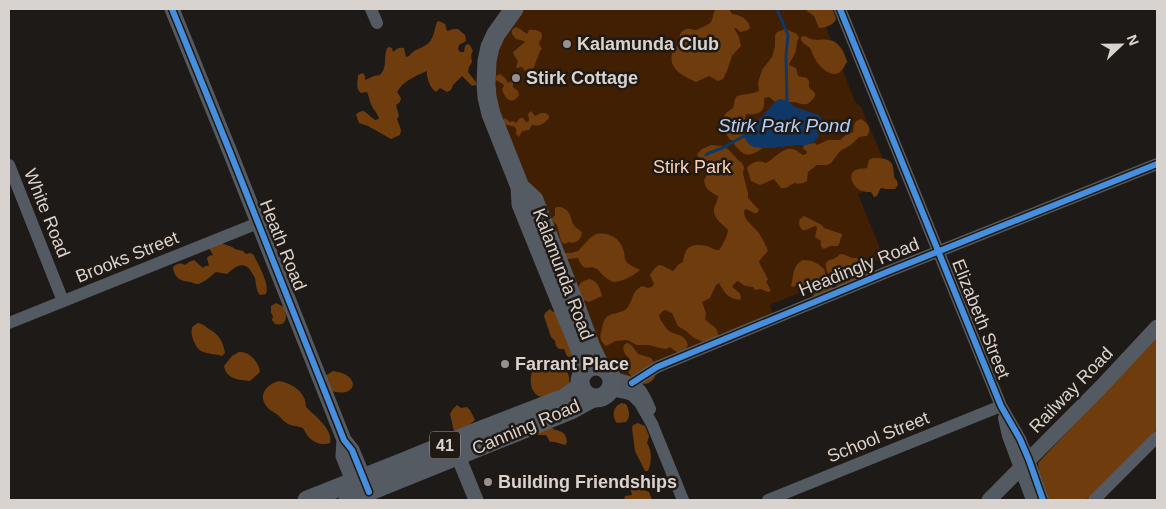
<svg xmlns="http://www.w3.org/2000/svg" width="1166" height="509" font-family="Arial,sans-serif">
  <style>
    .green { fill: #411f03 }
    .forest { fill: #6f3d0d }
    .water { fill: #0f3867 }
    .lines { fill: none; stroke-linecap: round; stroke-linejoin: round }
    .stream { stroke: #0f3867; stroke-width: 3 }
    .minor { stroke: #545a62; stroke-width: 12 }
    .tertiary { stroke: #545a62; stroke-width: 15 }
    .primary { stroke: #545b63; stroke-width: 19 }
    .cycleway-casing { stroke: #211a14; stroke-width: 9 }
    .cycleway { stroke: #468fdf; stroke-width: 6 }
    .poi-dot { fill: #98928f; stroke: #211a14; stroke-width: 2 }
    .labels { text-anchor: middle; stroke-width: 5; stroke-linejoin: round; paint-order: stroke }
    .shield { fill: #211a14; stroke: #a29c98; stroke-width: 1 }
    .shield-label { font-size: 16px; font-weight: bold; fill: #d9d3d0 }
    .poi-label { font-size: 18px; font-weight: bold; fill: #d9d3d0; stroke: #211a14; text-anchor: start }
    .park-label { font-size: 18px; fill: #fcd1b3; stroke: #211a14 }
    .street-label { font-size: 18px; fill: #d9d3d0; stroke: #211a14 }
    .water-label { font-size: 19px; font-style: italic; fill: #b2d0f7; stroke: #211a14 }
  </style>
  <rect width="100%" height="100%" fill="#1e1a17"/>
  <path class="green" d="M 514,9 L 819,9 L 855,102 L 861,107 L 892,180 L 858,194 L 884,258 L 770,305 L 774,318 L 632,383 L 609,373 L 607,370 L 486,84 Z"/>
  <path class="forest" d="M 716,9 L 729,9 L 732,14 C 740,15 749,19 750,28 L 748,30 L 740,32 L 736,28 L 734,28 L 739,37 L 741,46 L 732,56 L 727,71 L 723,79 L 718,81 L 709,76 L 696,82 C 686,77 668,70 672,54 C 673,51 676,48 678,44 C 680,39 678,34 684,30 C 690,27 692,30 696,30 C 697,30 709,24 710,23 C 714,19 712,13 716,9 Z
    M 806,9 L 831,9 L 833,10 L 836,19 C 834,25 825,28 819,28 L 814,16 L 807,11 Z
    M 439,21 L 445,24 L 447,31 L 454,29 L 458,29 L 465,35 L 466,41 L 459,45 L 458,49 L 460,52 L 464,52 L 465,46 L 467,44 L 470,45 L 473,51 L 471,55 L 472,62 L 469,67 L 468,72 L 476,82 L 476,85 L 472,86 L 462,76 L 453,85 L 451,90 L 447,92 L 440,88 L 436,92 C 430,88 426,77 427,71 C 417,75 402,82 397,92 L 401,98 L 400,102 L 396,105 L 399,116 L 397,119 L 401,130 L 400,135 L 391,139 L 368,126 L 359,123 L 356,115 C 358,112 360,111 364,111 L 375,120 L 379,119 C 378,113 373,110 371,104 C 369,100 369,96 367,92 L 361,93 C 355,89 358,81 358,75 L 363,73 L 365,76 L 365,80 L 374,76 L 380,75 C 388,67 383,58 387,48 L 390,47 L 392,48 L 393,52 C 396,49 399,47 404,48 L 406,57 L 409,56 C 414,49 420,49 426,45 C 434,40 434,30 437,22 Z
    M 516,27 L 520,29 L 527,34 L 529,30 C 534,29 543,30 542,37 C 541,40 539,41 539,44 L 542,49 L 540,51 L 533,70 L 530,72 L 525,71 L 522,67 L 517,68 L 516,67 L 518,61 L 514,55 L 513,52 L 525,42 L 524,41 L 516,39 L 512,34 L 512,30 Z
    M 786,29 L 797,34 L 799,38 C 796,42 797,45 796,50 C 795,56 790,60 789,65 L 796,68 L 798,76 L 807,78 L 809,81 L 809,87 L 815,93 L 815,96 C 806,110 802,102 791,102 C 787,102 783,105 779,104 C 775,103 772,99 769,97 L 764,98 C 766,112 759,115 746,114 L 744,122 L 745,127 L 755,127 L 763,148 C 759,150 756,153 752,154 C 743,157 735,147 732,140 L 730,140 C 724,131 719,122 726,113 C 728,111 731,110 733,108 C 735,104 733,101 737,96 C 744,94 753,94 759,91 L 758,83 L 762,70 L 772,57 L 775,46 L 775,36 L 777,32 Z
    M 805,36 C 817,43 819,38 829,40 C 839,41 845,53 847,62 C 845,65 843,70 840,72 C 831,79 819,66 815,59 C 813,56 812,51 810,48 C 807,45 803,44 801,40 L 801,37 Z
    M 500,74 L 505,78 L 508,83 L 511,81 L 513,82 L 513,87 L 518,91 L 519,95 C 512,106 505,99 502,89 L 504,86 L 503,84 L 496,80 L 496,76 Z
    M 531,111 L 535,116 L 541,113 L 546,113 L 549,116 L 549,118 C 545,123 540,127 532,125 L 529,130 L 522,131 L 519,137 L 516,134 C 518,123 510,128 503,123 L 503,120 L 505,118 L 510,122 L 513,121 L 516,123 L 520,118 L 523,118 L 526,122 L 528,122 L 529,120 L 528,114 Z
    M 861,119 C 868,123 872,129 867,136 L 859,137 L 851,145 L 840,151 L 831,163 L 827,165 L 817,165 L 808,172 L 807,181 C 802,184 799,184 794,183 L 786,188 L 781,188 L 774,179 L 760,185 L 751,181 L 747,168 C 752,161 759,160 766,163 C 774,159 783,147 792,149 C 795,149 800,153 803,155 L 806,154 L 807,152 L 803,148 L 804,145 L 815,143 L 817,145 L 828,140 L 840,140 L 846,135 L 853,132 C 854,126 853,121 861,119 Z
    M 711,145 L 722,146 L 725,147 L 730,151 L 738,160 L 742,163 L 744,167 L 743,174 L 748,193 L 748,198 L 759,210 L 757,213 L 754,213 L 746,209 L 744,211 C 744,221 752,224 758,232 C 762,237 765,244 768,251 L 759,261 C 760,267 766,273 768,280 L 766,281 L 771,291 L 768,292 L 761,289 L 755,290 L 753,287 L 745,286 L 738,281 L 736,282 L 732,287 C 737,291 743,294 740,300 C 728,298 725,294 719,283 L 716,285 L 710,298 L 702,302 L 706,313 L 705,319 C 710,325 719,327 718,336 L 703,342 L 694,338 L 686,331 L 678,326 L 672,313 L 665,310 L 662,312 L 659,315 C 660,320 665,327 668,330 C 675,336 685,333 688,345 L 686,349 L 678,353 L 670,347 L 666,349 L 660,348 L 649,345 L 637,345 L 627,340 L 616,341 L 606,346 C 600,341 599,337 602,329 C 603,325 603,321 606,318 C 611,312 622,314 627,308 C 634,300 630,293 642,286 L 648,288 L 652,287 L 654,284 L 650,275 L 655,268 L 659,265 C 665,266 668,269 673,271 L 679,264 L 683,262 C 685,246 691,243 707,246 C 712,248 714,250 719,250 C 723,245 727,237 728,230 C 722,223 713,219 714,209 C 715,204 718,201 718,196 C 710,192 705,189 704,180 L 707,175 L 716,171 L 708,163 L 700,160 L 697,154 L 702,149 Z
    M 873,158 C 889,158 894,160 894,177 L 897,181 L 898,185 L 895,189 L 886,189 L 882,188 L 880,189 L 877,196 L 874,197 L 871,192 C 868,192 865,192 862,191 C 855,189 847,177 854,171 C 858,168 863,169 867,168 L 869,160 Z
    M 557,207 C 569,207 570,215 573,224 C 575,227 579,230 582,232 C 582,239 575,245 569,242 L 564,244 L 561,241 L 557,225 L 551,220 L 555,215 L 555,208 Z
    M 804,216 L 822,225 L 824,228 L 842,234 L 842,236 L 840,240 L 840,242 L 838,246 L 830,246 L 824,249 C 821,247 820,245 821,241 L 815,237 L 817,228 L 816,226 C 809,227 801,237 799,222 L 800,219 Z
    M 596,234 C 608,232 619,237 623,249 C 625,253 624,258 626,261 C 628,265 636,268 640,270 C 633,276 622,282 613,282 C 610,280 605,278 603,275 C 600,273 600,271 597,269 C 587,263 585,275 578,258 L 567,259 L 563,253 L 571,253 L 578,251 L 590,238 Z
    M 218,242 L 232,247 L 235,249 L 243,251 L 246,254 L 250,253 L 253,254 C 258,264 270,284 266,294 L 260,295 L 259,294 C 256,289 256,284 255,278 C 254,276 252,273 251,271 C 243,260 235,267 227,274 L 216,272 C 211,276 205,282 198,284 C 193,284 194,283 190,282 C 180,281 174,278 173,267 C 177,264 179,262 185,265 L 189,262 L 194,260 L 203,268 L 205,266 L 209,266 L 207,258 L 209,256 L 213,255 L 209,248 Z
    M 840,254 C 847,254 849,259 857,258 L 864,263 L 869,264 L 871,266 L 871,272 L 859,276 L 859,281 L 840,289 C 835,284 819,266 829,260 C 830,259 832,260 833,259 C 836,258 838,256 840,254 Z
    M 803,260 C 812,260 818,263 824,269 L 826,276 L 825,281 L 833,288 L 816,297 L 810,294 L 803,285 L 799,284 L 793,287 L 791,286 C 794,276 792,265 803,260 Z
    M 590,279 C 598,282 600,288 602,296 L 589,302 L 581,299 C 577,287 577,282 590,279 Z
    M 276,303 L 284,307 C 287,315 288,327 275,324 L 272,320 L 273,316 L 271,313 L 271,306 Z
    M 550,309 L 553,312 L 556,311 L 574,356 L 569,357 L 567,356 L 564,349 L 559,349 L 556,346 L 555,341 L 551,337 L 544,316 L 545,313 Z
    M 198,323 C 203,324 205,326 209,329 C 219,335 223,341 225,353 L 222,356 C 216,354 206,354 201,351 C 195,347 190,335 192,328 C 193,325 195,325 198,323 Z
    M 1157,336 L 1157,429 L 1086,500 L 1048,500 L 1039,474 L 1038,463 Z
    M 627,343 C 633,345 634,349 638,354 L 651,358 C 668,380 637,399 626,366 L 630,359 C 625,355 622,351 624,345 Z
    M 239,352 C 249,351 259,362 260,372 L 250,381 C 239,380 226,379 224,366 L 232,356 Z
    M 538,365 L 544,366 L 549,370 C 561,366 571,369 569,383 L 559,390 L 556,391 L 555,395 C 552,395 547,397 543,397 C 528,396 527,371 538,365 Z
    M 333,371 C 363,375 356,399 332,391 L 325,376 Z
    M 279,381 C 293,384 306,392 306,407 C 314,415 334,430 330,443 C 317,447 308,439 303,428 C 298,426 292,426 288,424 C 284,422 282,419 279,416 C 275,412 270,411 267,407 C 257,395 267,384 279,381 Z
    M 622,403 L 626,404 C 629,410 631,416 626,422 L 617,423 C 611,416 613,406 622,403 Z
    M 457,405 L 461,408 L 467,407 L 470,410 L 475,420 L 469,425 L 454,431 L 450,414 L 452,410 Z
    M 638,423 L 645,426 L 649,436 L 647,443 C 652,451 652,462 648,471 L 645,471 L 635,451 L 632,428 L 633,425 Z
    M 550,426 C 557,434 565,427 567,442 L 565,445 C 559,444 556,441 550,442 L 546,435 L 538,435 L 533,432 Z
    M 638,483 L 640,483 L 641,489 L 649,492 L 652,500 L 624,500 L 625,496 L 632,495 L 630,487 Z"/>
  <path class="water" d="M 780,99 L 787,101 L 795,107 L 819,115 C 823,119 822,123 820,129 C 819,132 818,137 816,140 C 814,142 808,145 806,145 C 803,146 801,145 798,145 C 784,146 769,150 755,147 C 748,146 741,136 745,129 C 748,123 755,122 760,118 C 767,113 772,102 780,99 Z"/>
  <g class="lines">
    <path class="stream" d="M 777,9 L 788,35 L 786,56 L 787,101
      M 706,155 L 709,153 L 725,147 L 729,144 L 744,136"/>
    <path class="minor" d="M 371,9 L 377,23
      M 840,9 L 1001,406 L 1020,439 L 1029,460 L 1043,500
      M 9,165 L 63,301
      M 9,323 L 258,223
      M 611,378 C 636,382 641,386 650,409
      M 632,383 L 657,367 L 887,272 L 1157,164
      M 607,393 L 616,391 L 626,393 L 632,395 L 640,403 L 652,424 L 683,500
      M 1004,418 L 1008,436 L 1032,500
      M 768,500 L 1001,406
      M 1094,500 L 1157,437"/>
    <path class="tertiary" d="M 172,9 L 230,152 L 344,440 L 352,450 L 368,488
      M 344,440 L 343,456 L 357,491
      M 454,446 L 476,500
      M 989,500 L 1101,387 L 1157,327"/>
    <path class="primary" d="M 514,9 L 496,34 L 490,47 L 487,61 L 486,84 L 487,97 L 491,114 L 520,187 L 521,204 C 535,239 549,274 563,308 C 571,329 582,348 585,370
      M 520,187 L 534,200 L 575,304 L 591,347 L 600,366
      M580 382a16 16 0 1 1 32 0a16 16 0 1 1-32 0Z
      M 307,500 L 403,462 L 471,434 L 564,398 L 581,386
      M 348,500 L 571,410 L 593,398"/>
    <defs>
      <path id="cycleway" d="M 172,9 L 230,152 L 344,440 L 352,450 L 369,492
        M 840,9 L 1001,406 L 1020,439 L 1029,460 L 1043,500
        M 632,383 L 657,367 L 887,272 L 1157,164"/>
    </defs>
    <use href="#cycleway" class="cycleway-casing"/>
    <use href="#cycleway" class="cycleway"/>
  </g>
  <g class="poi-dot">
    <circle cx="567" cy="44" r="5"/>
    <circle cx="516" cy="78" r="5"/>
    <circle cx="505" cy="364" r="5"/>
    <circle cx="488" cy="482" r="5"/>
  </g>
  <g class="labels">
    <rect class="shield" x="430" y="431.5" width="30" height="27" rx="4"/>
    <g class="shield-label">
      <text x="445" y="451">41</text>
    </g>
    <g class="poi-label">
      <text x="577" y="50">Kalamunda Club</text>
      <text x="526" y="84">Stirk Cottage</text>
      <text x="515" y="370">Farrant Place</text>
      <text x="498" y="488">Building Friendships</text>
    </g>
    <g class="park-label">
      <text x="692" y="173">Stirk Park</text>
    </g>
    <g class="street-label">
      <text transform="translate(47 213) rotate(68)" y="6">White Road</text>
      <text transform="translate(283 245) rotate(68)" y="6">Heath Road</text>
      <text transform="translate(127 257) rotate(-22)" y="6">Brooks Street</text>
      <text transform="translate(859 267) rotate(-22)" y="6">Headingly Road</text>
      <text transform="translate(563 274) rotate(69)" y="6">Kalamunda Road</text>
      <text transform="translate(981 319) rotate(68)" y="6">Elizabeth Street</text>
      <text transform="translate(1071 390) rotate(-46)" y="6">Railway Road</text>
      <text transform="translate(526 427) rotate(-23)" y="6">Canning Road</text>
      <text transform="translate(878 437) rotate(-22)" y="6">School Street</text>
    </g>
    <g class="water-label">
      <text x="784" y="132">Stirk Park Pond</text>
    </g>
  </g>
  <rect width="1166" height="509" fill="none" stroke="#d9d3d0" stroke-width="20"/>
  <g transform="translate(1121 45) rotate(68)" stroke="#211a14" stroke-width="4" paint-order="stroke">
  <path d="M0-4L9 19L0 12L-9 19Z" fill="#d9d3d0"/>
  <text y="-8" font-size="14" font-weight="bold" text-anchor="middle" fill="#d9d3d0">N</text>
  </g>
</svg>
